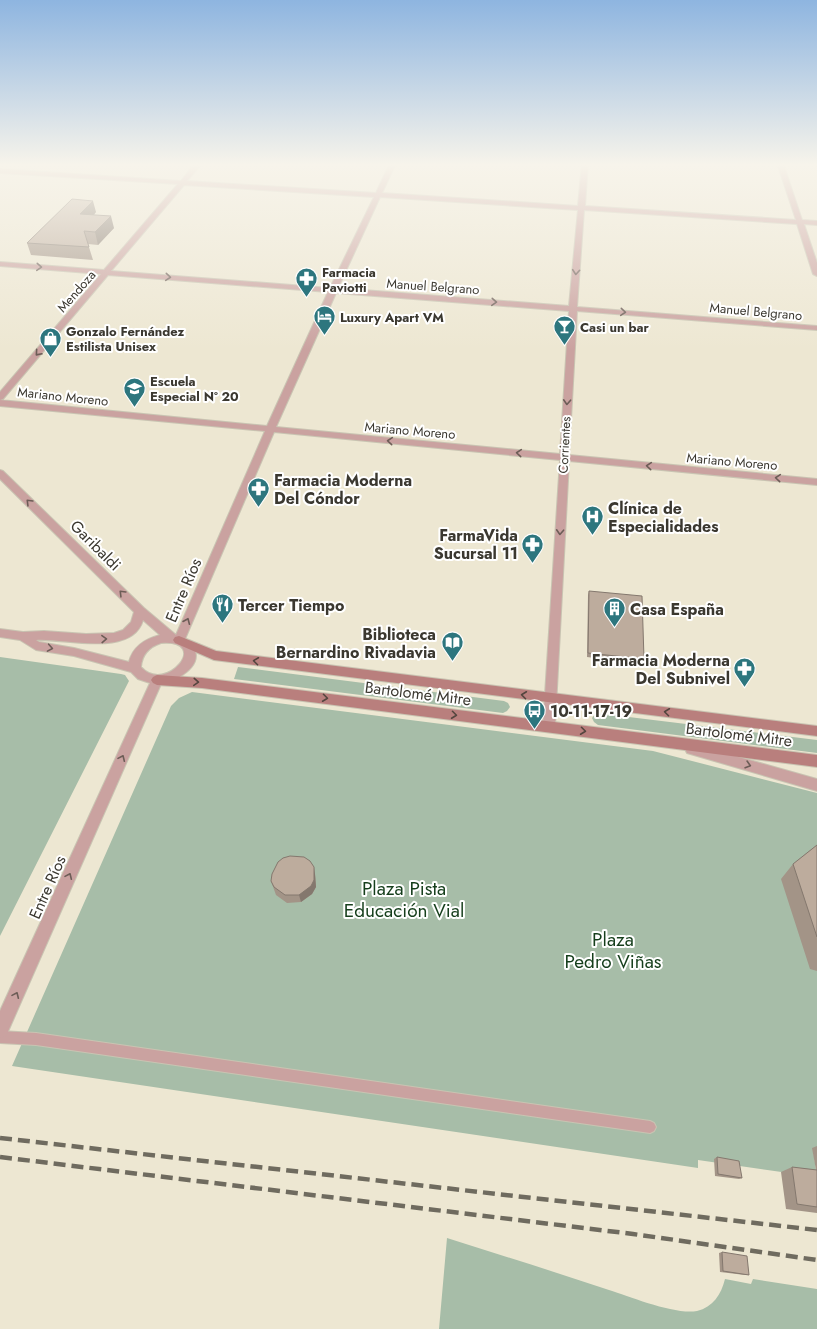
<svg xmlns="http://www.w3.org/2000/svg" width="817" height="1329" font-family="Jost,sans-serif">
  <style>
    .green { fill: #a7bda8 }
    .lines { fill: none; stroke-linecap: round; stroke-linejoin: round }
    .lane-casing { stroke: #c9c4b2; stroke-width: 2 }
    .street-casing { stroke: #c9c4b2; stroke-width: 2 }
    .secondary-casing { stroke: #c9c4b2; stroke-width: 2 }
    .lane { fill: #caa2a0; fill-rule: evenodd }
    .street { fill: #caa2a0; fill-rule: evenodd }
    .secondary { fill: #b97f7d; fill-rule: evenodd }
    .rail { stroke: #6f6b5f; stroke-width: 4.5; stroke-dasharray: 12 6; stroke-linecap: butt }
    .wall { fill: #a39487 }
    .shaded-wall { fill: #84786e }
    .building { fill: #bdac9d; stroke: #84786e }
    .oneway { stroke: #6d5d57 }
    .oneway2 { stroke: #54463f }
    .labels { text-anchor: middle; stroke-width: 4; stroke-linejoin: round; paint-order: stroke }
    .far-poi-label { font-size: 13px; font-weight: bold; fill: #3b3830; stroke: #fff; text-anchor: start }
    .far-street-label { font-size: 13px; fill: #3b3830; stroke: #fff }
    .poi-label { font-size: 16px; font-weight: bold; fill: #3b3830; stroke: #fff; text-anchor: start }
    .street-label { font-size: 16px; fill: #3b3830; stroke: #fff }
    .near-park-label { font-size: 19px; fill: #153e1b; stroke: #fff }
  </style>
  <rect width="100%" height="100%" fill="#ede7d2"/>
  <path class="green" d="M 0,657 L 121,674 L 125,675 L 129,681 L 0,936 Z
    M 238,667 L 504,701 L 508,703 L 510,707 L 507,711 L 503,713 L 234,679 Z
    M 192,692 L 653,751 L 817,793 L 817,1149 L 813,1149 L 817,1177 L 698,1160 L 698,1168 L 12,1066 L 171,706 L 179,698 Z
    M 596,713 L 817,740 L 817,753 L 598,725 L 594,722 L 592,718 Z
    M 447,1238 C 501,1255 555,1272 609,1290 C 631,1297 675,1315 697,1311 C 713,1307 721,1295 725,1279 L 751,1284 L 753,1279 L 817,1289 L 817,1329 L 439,1329 Z"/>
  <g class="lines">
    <defs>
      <path id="lane" d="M 0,1031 L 36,1033 L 650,1121 L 654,1123 L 656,1127 L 654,1131 L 650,1133 L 36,1045 L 0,1043 Z"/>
      <path id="street" d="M 195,163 L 202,163 L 187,181 L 376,193 L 390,163 L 396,163 L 382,193 L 578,206 L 582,163 L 588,163 L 585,206 L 796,220 L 777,163 L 783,163 L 802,220 L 817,221 L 817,225 L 804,224 L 817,263 L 817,276 L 813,274 L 797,224 L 584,210 L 577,307 L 817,326 L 817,330 L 577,311 L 569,455 L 817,479 L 817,485 L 569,461 L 555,726 L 554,730 L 549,731 L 544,730 L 543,726 L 560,460 L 274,432 L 185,639 C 212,659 183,679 161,684 L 6,1036 L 0,1038 L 0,1011 L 150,683 L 138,679 L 131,672 L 74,656 L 36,650 L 20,640 L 0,637 L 0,629 L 23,632 L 44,631 L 86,634 L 114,633 L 123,630 L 131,622 L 134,612 L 0,479 L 0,470 L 3,471 L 144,608 L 176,635 L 265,431 L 0,406 L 0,400 L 267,426 L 328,292 L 108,275 L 3,399 L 0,400 L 0,392 L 101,274 L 0,266 L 0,262 L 104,270 L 178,184 L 0,173 L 0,169 L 181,181 ZM 184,185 L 374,197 L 330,288 L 111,271 ZM 380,197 L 578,210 L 569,306 L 338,288 ZM 336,293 L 569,311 L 560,454 L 276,427 ZM 143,620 L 160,635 C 145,639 133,646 129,662 L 74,648 L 39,642 L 36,640 C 64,638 132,658 143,620 ZM 161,643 C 212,639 166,695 141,667 C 142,654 149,647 161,643 Z
        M 692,744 L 817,779 L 817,791 L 687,753 L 685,749 L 687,745 Z"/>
      <path id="secondary" d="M 179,636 L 216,651 L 817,726 L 817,736 L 214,660 L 175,643 L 173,640 L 175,637 Z
        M 157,675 L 202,678 L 817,755 L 817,767 L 202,688 L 157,685 L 153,683 L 151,680 L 153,677 Z"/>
    </defs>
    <use href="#lane" class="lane-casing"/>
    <use href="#street" class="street-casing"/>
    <use href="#secondary" class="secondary-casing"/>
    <use href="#lane" class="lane"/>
    <use href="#street" class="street"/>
    <use href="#secondary" class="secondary"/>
    <path class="rail" d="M 0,1138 L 817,1230
      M 0,1157 L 633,1234 L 817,1260"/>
  </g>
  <path class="wall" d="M 96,212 L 94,215 L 114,228 L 98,245 L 88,244 L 93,260 L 31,255 L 27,243 Z
    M 589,591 L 644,659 L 643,664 L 587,657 L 588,595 Z
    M 817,845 L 817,971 L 810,969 L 781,879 L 793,864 Z
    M 315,874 L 316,887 L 312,894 L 301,902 L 287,903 L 276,895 L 271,881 Z
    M 817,1146 L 817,1213 L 786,1209 L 781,1172 L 792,1167 L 816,1170 L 812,1148 Z
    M 717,1157 L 742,1178 L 739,1179 L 715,1176 L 714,1159 Z
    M 722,1252 L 749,1275 L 745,1275 L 720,1272 L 719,1253 Z"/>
  <path class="shaded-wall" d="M 93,201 L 96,212 L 83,226 L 80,214 Z
    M 111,216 L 114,228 L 98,245 L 95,232 Z
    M 314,867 L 315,874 L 316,887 L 312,894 L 301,902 L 299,895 Z"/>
  <path class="building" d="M 72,199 L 93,201 L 80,214 L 111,216 L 95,232 L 84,231 L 89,247 L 27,243 Z
    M 589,591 L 642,596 L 644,659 L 588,653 Z
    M 817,845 L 817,937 L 793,864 Z
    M 290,856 L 304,857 L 310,861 L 314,867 L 314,880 L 311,886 L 299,895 L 285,895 L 274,887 L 271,881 L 272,874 L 278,862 L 283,858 Z
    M 717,1157 L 739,1161 L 742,1178 L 718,1174 Z
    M 792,1167 L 817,1170 L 817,1207 L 797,1204 Z
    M 722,1252 L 747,1256 L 749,1275 L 723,1271 Z"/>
  <defs><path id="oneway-chevron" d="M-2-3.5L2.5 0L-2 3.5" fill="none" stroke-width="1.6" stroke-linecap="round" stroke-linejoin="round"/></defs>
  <g class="oneway">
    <use href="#oneway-chevron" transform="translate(39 267) rotate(4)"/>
    <use href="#oneway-chevron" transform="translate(576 272) rotate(95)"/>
    <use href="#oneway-chevron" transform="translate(168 277) rotate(5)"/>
    <use href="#oneway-chevron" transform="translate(494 302) rotate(4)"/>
    <use href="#oneway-chevron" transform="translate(623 312) rotate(5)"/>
    <use href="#oneway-chevron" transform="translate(38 353) rotate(131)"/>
    <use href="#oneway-chevron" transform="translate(567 402) rotate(93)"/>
    <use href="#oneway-chevron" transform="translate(390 441) rotate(-175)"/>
    <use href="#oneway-chevron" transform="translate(519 453) rotate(-175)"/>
    <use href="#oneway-chevron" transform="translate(649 466) rotate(-175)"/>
    <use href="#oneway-chevron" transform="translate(778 478) rotate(-175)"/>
    <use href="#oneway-chevron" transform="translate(29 502) rotate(-135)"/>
    <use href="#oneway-chevron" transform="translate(560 532) rotate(93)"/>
    <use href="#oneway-chevron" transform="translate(122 593) rotate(-135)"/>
    <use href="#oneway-chevron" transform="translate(187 621) rotate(-67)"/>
    <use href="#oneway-chevron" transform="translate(104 639) rotate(-2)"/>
    <use href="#oneway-chevron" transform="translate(50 648) rotate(10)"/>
    <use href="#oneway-chevron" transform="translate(122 758) rotate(-66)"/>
    <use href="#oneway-chevron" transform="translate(748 765) rotate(16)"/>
    <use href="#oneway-chevron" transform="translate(69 876) rotate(-66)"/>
    <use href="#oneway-chevron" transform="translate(16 995) rotate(-66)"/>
  </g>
  <g class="oneway2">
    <use href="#oneway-chevron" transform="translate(256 661) rotate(-173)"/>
    <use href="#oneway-chevron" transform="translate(196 682) rotate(4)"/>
    <use href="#oneway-chevron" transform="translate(524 695) rotate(-173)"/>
    <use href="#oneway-chevron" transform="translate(325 698) rotate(7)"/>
    <use href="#oneway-chevron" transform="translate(667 712) rotate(-173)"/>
    <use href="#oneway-chevron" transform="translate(454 715) rotate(7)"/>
    <use href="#oneway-chevron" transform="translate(583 731) rotate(7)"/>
  </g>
  <linearGradient id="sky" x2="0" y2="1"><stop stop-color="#8eb5e0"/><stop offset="0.47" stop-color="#f7f4eb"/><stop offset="1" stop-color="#f7f4eb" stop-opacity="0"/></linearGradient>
  <rect width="817" height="350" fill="url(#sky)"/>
  <defs>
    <symbol id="pharmacy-pin" viewBox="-11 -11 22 30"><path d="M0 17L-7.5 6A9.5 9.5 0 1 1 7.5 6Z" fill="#2d767e" stroke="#fff"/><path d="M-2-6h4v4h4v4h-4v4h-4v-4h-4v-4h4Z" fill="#fff"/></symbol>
    <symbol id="hotel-pin" viewBox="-11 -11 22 30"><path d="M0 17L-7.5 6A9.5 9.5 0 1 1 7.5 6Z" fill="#2d767e" stroke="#fff"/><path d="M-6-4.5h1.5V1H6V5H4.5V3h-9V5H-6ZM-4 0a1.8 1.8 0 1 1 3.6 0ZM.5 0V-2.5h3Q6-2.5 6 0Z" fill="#fff"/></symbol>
    <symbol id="bar-pin" viewBox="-11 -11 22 30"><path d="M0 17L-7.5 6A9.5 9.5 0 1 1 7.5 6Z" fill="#2d767e" stroke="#fff"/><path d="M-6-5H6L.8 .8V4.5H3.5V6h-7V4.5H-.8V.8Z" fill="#fff"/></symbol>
    <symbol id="shop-pin" viewBox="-11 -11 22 30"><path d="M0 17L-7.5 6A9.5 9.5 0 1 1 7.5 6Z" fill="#2d767e" stroke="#fff"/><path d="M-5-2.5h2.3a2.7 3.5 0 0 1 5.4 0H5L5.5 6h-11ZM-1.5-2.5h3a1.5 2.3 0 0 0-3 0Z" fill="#fff"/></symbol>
    <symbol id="school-pin" viewBox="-11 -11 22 30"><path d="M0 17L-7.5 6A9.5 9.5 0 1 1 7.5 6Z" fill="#2d767e" stroke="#fff"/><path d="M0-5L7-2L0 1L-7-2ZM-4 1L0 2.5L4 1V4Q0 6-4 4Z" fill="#fff"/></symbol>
    <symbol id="hospital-pin" viewBox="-11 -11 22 30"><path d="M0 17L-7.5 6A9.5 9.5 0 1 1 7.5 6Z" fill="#2d767e" stroke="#fff"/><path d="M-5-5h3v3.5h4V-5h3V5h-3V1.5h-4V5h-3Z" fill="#fff"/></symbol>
    <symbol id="restaurant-pin" viewBox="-11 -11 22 30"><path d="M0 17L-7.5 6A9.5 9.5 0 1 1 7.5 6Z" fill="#2d767e" stroke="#fff"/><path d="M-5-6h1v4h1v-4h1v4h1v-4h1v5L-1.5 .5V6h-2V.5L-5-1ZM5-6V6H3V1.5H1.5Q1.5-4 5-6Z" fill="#fff"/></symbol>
    <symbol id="building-pin" viewBox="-11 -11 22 30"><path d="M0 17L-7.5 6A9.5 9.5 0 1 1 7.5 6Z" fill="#2d767e" stroke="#fff"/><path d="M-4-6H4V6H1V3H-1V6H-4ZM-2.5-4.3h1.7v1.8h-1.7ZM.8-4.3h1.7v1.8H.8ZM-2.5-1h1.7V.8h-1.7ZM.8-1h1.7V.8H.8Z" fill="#fff"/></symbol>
    <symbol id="library-pin" viewBox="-11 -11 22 30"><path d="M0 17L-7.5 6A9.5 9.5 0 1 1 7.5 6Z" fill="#2d767e" stroke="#fff"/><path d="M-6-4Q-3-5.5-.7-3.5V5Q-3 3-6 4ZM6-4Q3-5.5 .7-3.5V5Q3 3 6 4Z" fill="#fff"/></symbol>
    <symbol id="bus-pin" viewBox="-11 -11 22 30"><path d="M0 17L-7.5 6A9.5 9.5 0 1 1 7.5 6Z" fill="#2d767e" stroke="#fff"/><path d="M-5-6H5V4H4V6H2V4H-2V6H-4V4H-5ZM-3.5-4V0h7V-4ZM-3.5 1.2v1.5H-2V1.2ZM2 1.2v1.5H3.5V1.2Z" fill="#fff"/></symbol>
  </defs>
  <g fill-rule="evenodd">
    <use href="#pharmacy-pin" x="294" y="266" width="25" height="34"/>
    <use href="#hotel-pin" x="312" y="304" width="25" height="34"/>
    <use href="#bar-pin" x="552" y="314" width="25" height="34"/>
    <use href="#shop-pin" x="38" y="326" width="25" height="34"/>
    <use href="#school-pin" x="122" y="376" width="25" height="34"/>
    <use href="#pharmacy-pin" x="246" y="476" width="25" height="34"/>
    <use href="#hospital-pin" x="580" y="504" width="25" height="34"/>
    <use href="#pharmacy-pin" x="520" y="532" width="25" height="34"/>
    <use href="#restaurant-pin" x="210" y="592" width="25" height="34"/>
    <use href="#building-pin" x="602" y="596" width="25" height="34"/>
    <use href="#library-pin" x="440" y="630" width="25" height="34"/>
    <use href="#pharmacy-pin" x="732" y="656" width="25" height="34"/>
    <use href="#bus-pin" x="522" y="698" width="25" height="34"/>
  </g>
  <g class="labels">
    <g class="far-poi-label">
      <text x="322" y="277">Farmacia<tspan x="322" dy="15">Paviotti</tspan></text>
      <text x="340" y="322">Luxury Apart VM</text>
      <text x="580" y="332">Casi un bar</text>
      <text x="66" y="336">Gonzalo Fernández<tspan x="66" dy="15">Estilista Unisex</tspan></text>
      <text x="150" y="386">Escuela<tspan x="150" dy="15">Especial Nº 20</tspan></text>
    </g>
    <g class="far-street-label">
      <text transform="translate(433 286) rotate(4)" y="5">Manuel Belgrano</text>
      <text transform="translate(76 291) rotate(-49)" y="5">Mendoza</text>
      <text transform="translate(756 311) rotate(5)" y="5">Manuel Belgrano</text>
      <text transform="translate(63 396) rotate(6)" y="5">Mariano Moreno</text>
      <text transform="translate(410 430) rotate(5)" y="5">Mariano Moreno</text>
      <text transform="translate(564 445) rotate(-87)" y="5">Corrientes</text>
      <text transform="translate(732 461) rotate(5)" y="5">Mariano Moreno</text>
    </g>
    <g class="poi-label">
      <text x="274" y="486">Farmacia Moderna<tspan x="274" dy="18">Del Cóndor</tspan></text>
      <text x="608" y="514">Clínica de<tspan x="608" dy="18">Especialidades</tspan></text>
      <text x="518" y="541" text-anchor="end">FarmaVida<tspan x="518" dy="18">Sucursal 11</tspan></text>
      <text x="238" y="611">Tercer Tiempo</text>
      <text x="630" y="615">Casa España</text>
      <text x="436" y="640" text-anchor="end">Biblioteca<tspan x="436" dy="18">Bernardino Rivadavia</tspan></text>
      <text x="730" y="666" text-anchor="end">Farmacia Moderna<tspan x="730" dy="18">Del Subnivel</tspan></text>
      <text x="550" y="717">10-11-17-19</text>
    </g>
    <g class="street-label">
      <text transform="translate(96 545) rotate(45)" y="6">Garibaldi</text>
      <text transform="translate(183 590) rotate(-67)" y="6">Entre Ríos</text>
      <text transform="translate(418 693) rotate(7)" y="6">Bartolomé Mitre</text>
      <text transform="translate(739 734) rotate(7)" y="6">Bartolomé Mitre</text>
      <text transform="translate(47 887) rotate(-66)" y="6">Entre Ríos</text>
    </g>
    <g class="near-park-label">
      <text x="404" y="895">Plaza Pista<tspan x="404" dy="22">Educación Vial</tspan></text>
      <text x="613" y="946">Plaza<tspan x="613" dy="22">Pedro Viñas</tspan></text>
    </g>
  </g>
</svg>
